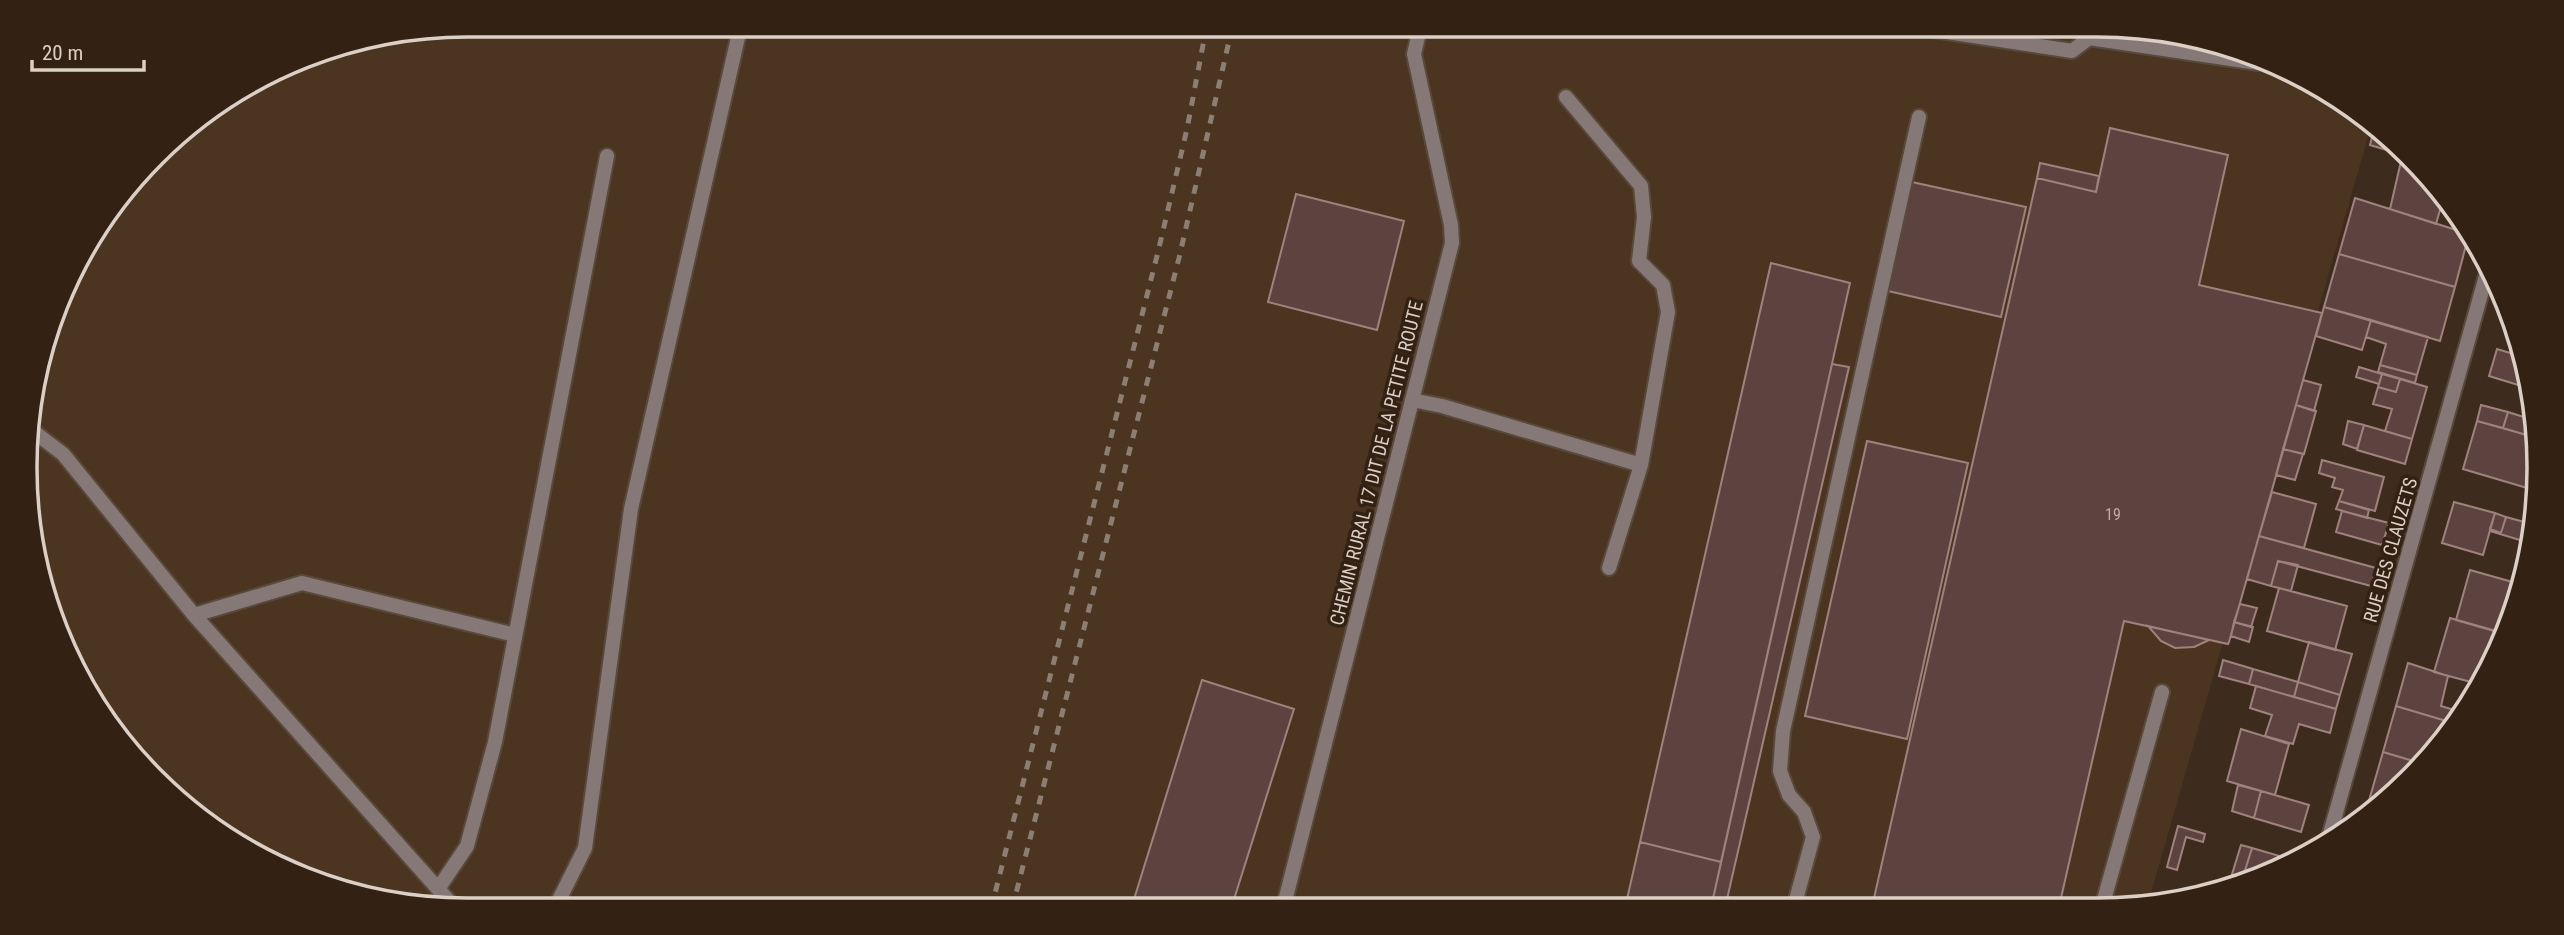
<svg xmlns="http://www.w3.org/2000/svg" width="2564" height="935" font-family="'Roboto Condensed',sans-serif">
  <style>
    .built { fill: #4b3420 }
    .building { fill: #5d433f; stroke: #9f827d; stroke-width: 2 }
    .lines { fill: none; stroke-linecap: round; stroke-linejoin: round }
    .lane-casing { stroke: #59493b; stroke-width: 18 }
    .street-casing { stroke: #59493b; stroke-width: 18 }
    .lane { stroke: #857877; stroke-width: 14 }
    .street { stroke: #857877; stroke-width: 14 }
    .rail { stroke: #8c7e72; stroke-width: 5; stroke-dasharray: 9 9; stroke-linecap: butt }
    .labels { text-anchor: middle; stroke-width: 7; stroke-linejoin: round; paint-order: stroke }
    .number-label { font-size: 16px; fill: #bcaca4 }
    .street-label { font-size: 19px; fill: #dbcfc6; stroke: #332213 }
    .rim { fill: none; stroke: #dbcfc6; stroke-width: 3.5 }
  </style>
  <rect width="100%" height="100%" fill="#3d2c1d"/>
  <path class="built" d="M 2096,24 L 2212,40 L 2366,116 L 2372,123 L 2147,907 L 468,910 L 352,895 L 198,819 L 99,713 L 33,554 L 28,409 L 84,246 L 176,134 L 325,48 L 468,25 Z"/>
  <path class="building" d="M 2375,126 L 2394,148 L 2393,152 L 2370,145 Z
    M 2110,128 L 2228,155 L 2199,285 L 2322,313 L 2229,642 L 2228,644 L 2124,621 L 2059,907 L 1872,907 L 2037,178 L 2096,192 Z
    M 2402,157 L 2442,203 L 2436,224 L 2390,209 Z
    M 2040,163 L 2099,176 L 2096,192 L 2037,178 Z
    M 1912,182 L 2026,207 L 2001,317 L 1888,291 Z
    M 1296,194 L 1404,221 L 1377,330 L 1268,302 Z
    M 2355,198 L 2469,234 L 2455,287 L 2339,254 Z
    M 2339,254 L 2455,287 L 2440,341 L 2324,307 Z
    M 1771,263 L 1850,283 L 1721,862 L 1640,842 Z
    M 2324,307 L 2371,320 L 2362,350 L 2316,336 Z
    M 2371,320 L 2428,337 L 2417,375 L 2380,365 L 2386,344 L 2366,337 Z
    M 2497,349 L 2517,355 L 2528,388 L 2489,376 Z
    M 1832,364 L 1849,367 L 1725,908 L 1711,908 Z
    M 2380,365 L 2417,375 L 2415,383 L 2378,372 Z
    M 2359,367 L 2382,374 L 2379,384 L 2356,377 Z
    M 2382,374 L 2400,379 L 2396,392 L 2378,387 Z
    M 2400,379 L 2427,387 L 2412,439 L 2385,431 L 2392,409 L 2373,404 L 2378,387 L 2396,392 Z
    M 2303,380 L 2321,385 L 2314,411 L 2296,405 Z
    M 2296,405 L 2316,411 L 2304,454 L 2283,449 Z
    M 2481,405 L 2508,412 L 2503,428 L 2477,421 Z
    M 2508,412 L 2530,419 L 2526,435 L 2503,428 Z
    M 2348,421 L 2364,425 L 2357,449 L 2343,444 Z
    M 2477,421 L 2534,437 L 2532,472 L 2527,488 L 2463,469 Z
    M 2364,425 L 2412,439 L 2405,464 L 2357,450 Z
    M 1867,441 L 1968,463 L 1907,739 L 1805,716 Z
    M 2283,449 L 2303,454 L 2295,480 L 2276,475 Z
    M 2322,460 L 2384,477 L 2375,511 L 2339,501 L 2343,490 L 2332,487 L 2335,478 L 2319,473 Z
    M 2272,492 L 2316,504 L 2304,548 L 2259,536 Z
    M 2339,501 L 2369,510 L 2367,518 L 2336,509 Z
    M 2454,502 L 2495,513 L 2483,555 L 2442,543 Z
    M 2342,511 L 2389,523 L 2382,545 L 2336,532 Z
    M 2495,513 L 2506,517 L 2501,533 L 2490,529 Z
    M 2506,517 L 2528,523 L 2523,541 L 2490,531 L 2490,529 L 2501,533 Z
    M 2259,536 L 2376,568 L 2371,586 L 2278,561 L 2271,586 L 2247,579 Z
    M 2278,561 L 2298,565 L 2291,591 L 2271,586 Z
    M 2470,570 L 2516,583 L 2501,633 L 2456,620 Z
    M 2279,588 L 2347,606 L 2335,650 L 2267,631 Z
    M 2240,604 L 2257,608 L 2251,627 L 2234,622 Z
    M 2450,618 L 2503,633 L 2482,685 L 2434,672 Z
    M 2234,622 L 2253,627 L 2249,642 L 2231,636 Z
    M 2148,626 L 2209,640 L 2194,647 L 2175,648 L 2161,641 Z
    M 2309,642 L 2352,654 L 2340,695 L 2298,682 Z
    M 2223,660 L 2253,669 L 2249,684 L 2219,676 Z
    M 2408,663 L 2448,676 L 2441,706 L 2461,712 L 2453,723 L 2396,706 Z
    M 2253,669 L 2298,682 L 2294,697 L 2249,684 Z
    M 1202,680 L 1294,709 L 1231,909 L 1131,909 Z
    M 2298,682 L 2340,695 L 2336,709 L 2294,697 Z
    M 2256,686 L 2336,709 L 2330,733 L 2299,724 L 2293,744 L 2265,736 L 2272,715 L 2250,708 Z
    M 2396,706 L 2453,723 L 2437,742 L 2430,740 L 2428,747 L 2432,748 L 2420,763 L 2383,752 Z
    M 2241,729 L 2289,744 L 2275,795 L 2227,781 Z
    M 2383,752 L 2420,763 L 2387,802 L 2370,797 Z
    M 2238,785 L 2261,791 L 2254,818 L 2232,811 Z
    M 2261,791 L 2309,805 L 2301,832 L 2254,818 Z
    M 2370,797 L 2387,802 L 2365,816 Z
    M 2178,826 L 2205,834 L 2203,842 L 2186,837 L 2177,870 L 2167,867 Z
    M 1640,842 L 1721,862 L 1711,908 L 1625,908 Z
    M 2241,845 L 2252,848 L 2242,880 L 2229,884 Z
    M 2252,848 L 2293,860 L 2292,865 L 2242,880 Z"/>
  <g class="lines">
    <defs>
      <path id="lane" d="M 1566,97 L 1641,186 L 1644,217 L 1639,261 L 1663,285 L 1668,312 L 1641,465
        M 1412,400 L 1442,406 L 1641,465 L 1609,568
        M 29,428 L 63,454 L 194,615 L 456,909
        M 194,615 L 302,583 L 515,635
        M 438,889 L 467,846 L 495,742 L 607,156
        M 1794,907 L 1813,837 L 1804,812 L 1789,795 L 1780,771 L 1783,731 L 1919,117
        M 2102,907 L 2162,692
        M 554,910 L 585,848 L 631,509 L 741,24"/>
      <path id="street" d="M 1894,24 L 2072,51 L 2089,38
        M 2089,38 L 2258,63
        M 2328,841 L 2488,269
        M 1283,909 L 1452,243 L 1451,225 L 1414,54 L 1421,24"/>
    </defs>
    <use href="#lane" class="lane-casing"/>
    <use href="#street" class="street-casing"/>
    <use href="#lane" class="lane"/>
    <use href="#street" class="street"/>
    <path class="rail" d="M 991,909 L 1158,252 L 1187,129 L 1207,24
      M 1012,909 L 1179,258 L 1233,24"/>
  </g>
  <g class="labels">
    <g class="number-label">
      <text x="2113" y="520">19</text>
    </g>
    <g class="street-label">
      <text transform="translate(1376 463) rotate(-76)" y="7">CHEMIN RURAL 17 DIT DE LA PETITE ROUTE</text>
      <text transform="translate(2390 550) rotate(-74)" y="7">RUE DES CLAUZETS</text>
    </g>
  </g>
  <path d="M0 0H2564V935H0ZM467 37H2097A430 430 0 0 1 2527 467V468A430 430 0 0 1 2097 898H467A430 430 0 0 1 37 468V467A430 430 0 0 1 467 37Z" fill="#332213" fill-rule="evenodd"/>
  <path class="rim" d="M467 37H2097A430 430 0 0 1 2527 467V468A430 430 0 0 1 2097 898H467A430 430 0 0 1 37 468V467A430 430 0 0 1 467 37Z"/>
  <path d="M32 60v10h112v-10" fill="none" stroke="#dbcfc6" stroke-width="3.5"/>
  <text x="42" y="60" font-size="21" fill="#dbcfc6" stroke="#332213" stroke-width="5" paint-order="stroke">20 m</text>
</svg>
